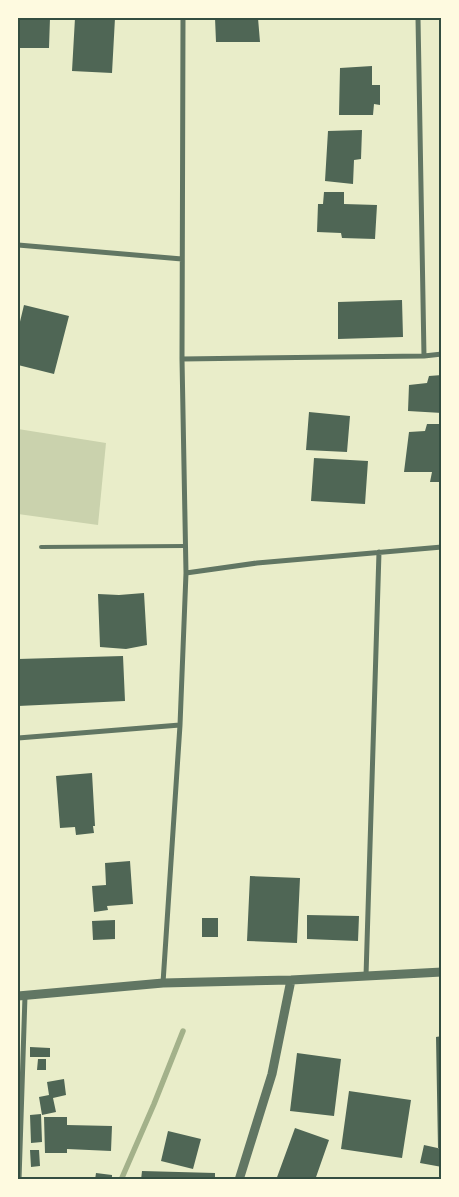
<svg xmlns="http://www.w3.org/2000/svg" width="459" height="1197" font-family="Commissioner,sans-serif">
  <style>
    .green { fill: #cad2ad }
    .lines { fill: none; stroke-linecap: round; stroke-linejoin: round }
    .stream { stroke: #a3b18a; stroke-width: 5.5 }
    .building { fill: #4f6655 }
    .service { stroke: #617663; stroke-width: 4 }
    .minor { stroke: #617663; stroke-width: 5 }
    .tertiary { stroke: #617663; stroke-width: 9 }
    .neatline { fill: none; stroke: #344e41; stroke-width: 2 }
  </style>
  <rect width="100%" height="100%" fill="#e9edc9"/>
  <path class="green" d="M 18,429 L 106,443 L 98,525 L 18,514 Z"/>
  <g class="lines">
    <path class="stream" d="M 121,1180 L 154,1104 L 183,1031"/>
  </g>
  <path class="building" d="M 20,18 L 50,18 L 49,48 L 18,48 Z
    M 75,18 L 115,18 L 112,73 L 72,71 Z
    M 215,18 L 258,18 L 260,42 L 216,42 Z
    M 372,66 L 372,85 L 380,85 L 380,105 L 374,104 L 373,115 L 339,115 L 340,68 Z
    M 362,130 L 361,159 L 354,160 L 353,184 L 325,181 L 328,131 Z
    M 324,192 L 344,192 L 344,204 L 377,205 L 375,239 L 342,238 L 341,233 L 317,232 L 318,204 L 323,204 Z
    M 402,300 L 403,337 L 338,339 L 338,302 Z
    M 24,305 L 69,316 L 54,374 L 18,365 L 18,330 Z
    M 442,375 L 442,413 L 408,411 L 409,385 L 427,383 L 429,376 Z
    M 309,412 L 350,416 L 347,452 L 306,450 Z
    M 427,424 L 442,424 L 442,482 L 430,482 L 432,472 L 404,472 L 409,432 L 425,431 Z
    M 314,458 L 368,461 L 365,504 L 311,501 Z
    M 144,593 L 147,645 L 126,649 L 100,647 L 98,594 L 119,595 Z
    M 123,656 L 125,701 L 18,706 L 18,659 Z
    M 92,773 L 95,826 L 93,826 L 94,833 L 76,835 L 75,827 L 60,828 L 56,776 Z
    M 130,861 L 133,904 L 107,906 L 108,910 L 94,912 L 92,886 L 106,885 L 105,863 Z
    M 250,876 L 300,878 L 297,943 L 247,941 Z
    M 307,915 L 359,916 L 358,941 L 307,939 Z
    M 202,918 L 218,918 L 218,937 L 202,937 Z
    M 115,920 L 115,939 L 93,940 L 92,921 Z
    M 442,1036 L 442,1148 L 438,1148 L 436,1037 Z
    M 30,1047 L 50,1048 L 50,1057 L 30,1057 Z
    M 297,1053 L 341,1059 L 334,1116 L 290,1111 Z
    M 38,1059 L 46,1059 L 46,1070 L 37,1070 Z
    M 64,1079 L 66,1095 L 53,1098 L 56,1112 L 42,1115 L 39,1097 L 49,1095 L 47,1082 Z
    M 349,1091 L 411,1100 L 402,1158 L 341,1149 Z
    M 41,1114 L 42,1142 L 31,1143 L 30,1115 Z
    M 44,1117 L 67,1117 L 67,1125 L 112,1126 L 111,1151 L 67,1149 L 67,1153 L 45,1153 Z
    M 295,1128 L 329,1140 L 315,1180 L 276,1180 Z
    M 168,1131 L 201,1139 L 193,1169 L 161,1161 Z
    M 424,1145 L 442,1149 L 442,1167 L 420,1163 Z
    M 30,1150 L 39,1150 L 40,1166 L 31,1167 Z
    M 142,1171 L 215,1173 L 215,1180 L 141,1180 Z
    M 96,1173 L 112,1175 L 112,1180 L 95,1180 Z"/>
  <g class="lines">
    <path class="service" d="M 41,547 L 185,546"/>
    <path class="minor" d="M 418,18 L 424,356
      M 18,245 L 182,259
      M 182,359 L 424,356 L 442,354
      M 186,573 L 257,563 L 442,547
      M 18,738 L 180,725
      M 366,976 L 379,552
      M 163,983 L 180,725 L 186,573 L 182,359 L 183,18
      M 19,1180 L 25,996"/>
    <path class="tertiary" d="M 18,996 L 163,983 L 291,980 L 442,972
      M 239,1180 L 272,1074 L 291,980"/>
  </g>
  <rect width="459" height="1197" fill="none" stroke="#fefae0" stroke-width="38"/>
  <rect x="19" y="19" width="421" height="1159" class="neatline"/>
</svg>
